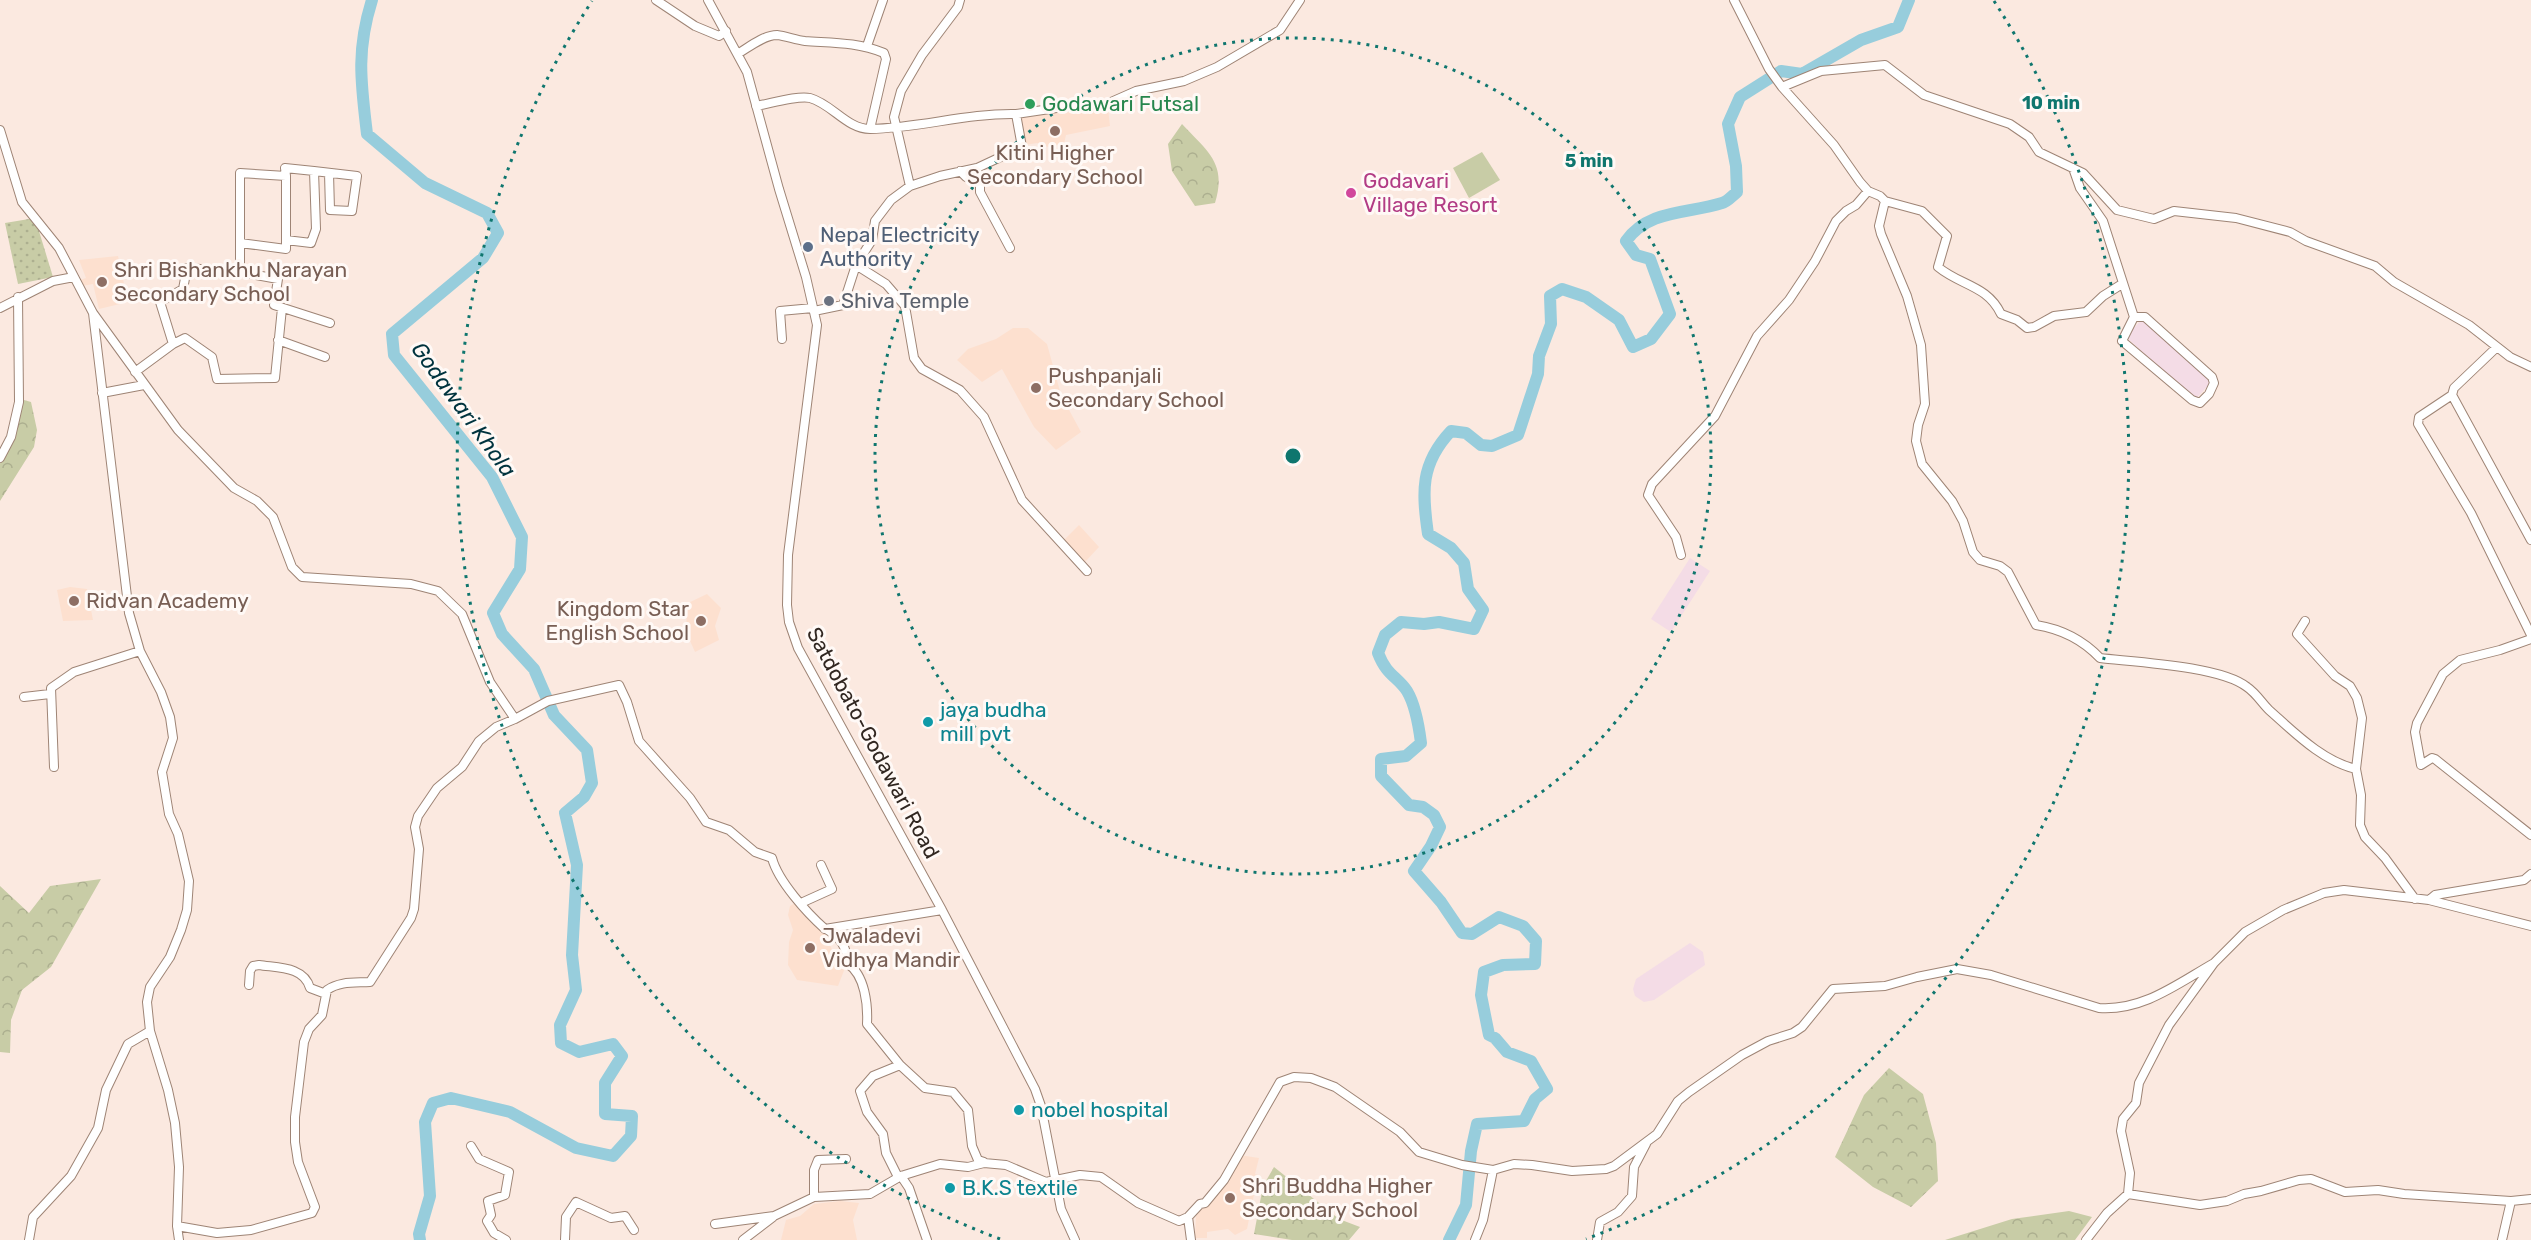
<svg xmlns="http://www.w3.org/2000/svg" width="2531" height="1240" font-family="Rubik,sans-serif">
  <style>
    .built { fill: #fde0cf }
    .industrial { fill: #f4dce6 }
    .grass { fill: url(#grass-dots) }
    .forest { fill: url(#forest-crowns) }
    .garden { fill: #c8cca6 }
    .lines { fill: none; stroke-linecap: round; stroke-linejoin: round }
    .river { stroke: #97cddc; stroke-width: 12 }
    .minor-casing { stroke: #9e8475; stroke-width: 10 }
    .minor { stroke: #fff; stroke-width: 8 }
    .ring { fill: none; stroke: #0f766e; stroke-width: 3; stroke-dasharray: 3 6 }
    .leisure-dot { fill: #2e9e5b; stroke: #fff9f6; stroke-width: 2 }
    .education-dot { fill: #8d6e63; stroke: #fff9f6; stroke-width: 2 }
    .hotel-dot { fill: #d1479c; stroke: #fff9f6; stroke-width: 2 }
    .service-dot { fill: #5c6f8a; stroke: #fff9f6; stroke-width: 2 }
    .worship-dot { fill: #6b7280; stroke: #fff9f6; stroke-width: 2 }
    .culture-dot { fill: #0f9aa8; stroke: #fff9f6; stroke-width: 2 }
    .labels { text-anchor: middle; stroke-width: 6; stroke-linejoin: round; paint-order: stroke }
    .leisure-label { font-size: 21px; fill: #27864d; stroke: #fff9f6; text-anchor: start }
    .education-label { font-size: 21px; fill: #785e54; stroke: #fff9f6; text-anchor: start }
    .hotel-label { font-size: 21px; fill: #b23c85; stroke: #fff9f6; text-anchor: start }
    .service-label { font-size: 21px; fill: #4e5e75; stroke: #fff9f6; text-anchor: start }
    .worship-label { font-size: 21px; fill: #5b616d; stroke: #fff9f6; text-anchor: start }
    .culture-label { font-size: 21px; fill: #0d838f; stroke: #fff9f6; text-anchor: start }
    .street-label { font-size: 21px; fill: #312721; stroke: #fff9f6 }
    .water-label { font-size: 22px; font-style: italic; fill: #00333e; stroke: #fff9f6 }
    .centre { fill: #0f766e; stroke: #fff9f6; stroke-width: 3 }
    .ring-label { font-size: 18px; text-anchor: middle; font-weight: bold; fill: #0f766e; stroke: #fff9f6; stroke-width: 6; stroke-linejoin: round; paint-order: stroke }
  </style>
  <defs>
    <pattern id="grass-dots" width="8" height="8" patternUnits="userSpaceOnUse" patternTransform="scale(1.5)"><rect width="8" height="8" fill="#c8cca6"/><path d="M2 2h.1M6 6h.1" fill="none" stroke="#acaf8f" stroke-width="1.8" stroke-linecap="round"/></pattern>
    <pattern id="forest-crowns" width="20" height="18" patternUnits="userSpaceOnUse" patternTransform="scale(1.5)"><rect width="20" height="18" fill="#c8cca6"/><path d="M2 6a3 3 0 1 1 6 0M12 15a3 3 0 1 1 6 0" fill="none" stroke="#acaf8f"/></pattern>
  </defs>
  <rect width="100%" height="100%" fill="#fbe9e0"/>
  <path class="built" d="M 1060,108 L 1108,108 L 1110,126 L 1066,135 L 1064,144 L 1048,147 L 1037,143 L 1025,145 L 1019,114 Z
    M 118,256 L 128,302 L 99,309 L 93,284 L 82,286 L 80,280 L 86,278 L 79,260 Z
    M 1013,328 L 1028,328 L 1047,344 L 1061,395 L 1081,432 L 1056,450 L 1034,427 L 1002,369 L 982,382 L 957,360 L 968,349 L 996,339 Z
    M 1079,525 L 1099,547 L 1084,563 L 1062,542 Z
    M 70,587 L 87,589 L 93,620 L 63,621 L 57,590 Z
    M 707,594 L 721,608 L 715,626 L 719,640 L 695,652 L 687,634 L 686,604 Z
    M 798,901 L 823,930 L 834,954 L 845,968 L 838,986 L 797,980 L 788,965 L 789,942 L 793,930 L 788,915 L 790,906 Z
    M 1239,1155 L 1259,1158 L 1255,1174 L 1258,1175 L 1247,1229 L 1235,1235 L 1228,1229 L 1207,1232 L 1207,1238 L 1195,1238 L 1196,1216 Z
    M 840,1201 L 859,1203 L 853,1220 L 857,1240 L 781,1240 L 786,1220 L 800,1216 L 814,1204 Z"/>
  <path class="industrial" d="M 2143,318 L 2213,380 L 2195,400 L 2126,337 Z
    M 1690,558 L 1710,571 L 1671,632 L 1651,619 Z
    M 1690,943 L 1703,952 L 1705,965 L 1654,1000 L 1644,1002 L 1635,996 L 1633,989 L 1636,979 Z"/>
  <path class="grass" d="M 35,218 L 53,277 L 18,284 L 5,223 Z"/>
  <path class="forest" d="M 1182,124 C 1208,152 1227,163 1215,203 L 1195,206 L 1172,171 L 1168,144 Z
    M 24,400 L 31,402 L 37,430 L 34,447 L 0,501 L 0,462 Z
    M 101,879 L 51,967 L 22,990 L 11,1020 L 10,1053 L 0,1052 L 0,886 L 29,913 L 50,886 Z
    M 1889,1068 L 1923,1094 L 1936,1143 L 1938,1181 L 1911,1207 L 1873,1187 L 1835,1157 L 1864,1095 Z
    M 1274,1167 L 1339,1219 L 1360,1227 L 1349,1240 L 1292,1240 L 1254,1234 L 1263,1186 Z
    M 2069,1211 L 2092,1217 L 2075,1240 L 1945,1240 L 2012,1219 Z"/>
  <path class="garden" d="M 1482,152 L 1500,180 L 1469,198 L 1453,168 Z"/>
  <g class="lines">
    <path class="river" d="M 372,0 C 356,51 361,83 367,134 L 425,183 L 487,213 L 498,233 L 483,258 L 392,334 L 394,355 L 492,477 L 522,537 L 520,569 L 493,613 L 502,634 L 534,669 L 554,715 L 587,750 L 592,783 L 584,797 L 565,813 L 577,865 L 572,955 L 576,990 L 560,1025 L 561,1043 L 579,1052 L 613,1044 L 622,1056 L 605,1083 L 605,1114 L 632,1116 L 631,1136 L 613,1156 L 576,1148 L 510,1112 L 451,1098 L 433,1103 L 425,1122 L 430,1196 L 419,1234 L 420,1240
      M 1449,1240 L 1466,1205 L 1471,1151 L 1477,1124 L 1524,1121 L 1535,1099 L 1547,1089 L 1531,1061 L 1507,1052 L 1495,1038 L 1489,1035 L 1481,995 L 1484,972 L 1503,965 L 1535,964 L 1536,941 L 1523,926 L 1499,917 L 1472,934 L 1462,933 L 1441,902 L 1414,871 L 1431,846 L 1440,827 L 1434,815 L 1423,807 L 1409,805 L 1381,776 L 1381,759 L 1406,756 L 1421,743 C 1419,727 1416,706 1407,691 C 1397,676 1387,676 1378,653 L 1385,635 L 1401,622 L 1424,624 L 1439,622 L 1474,629 L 1483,610 L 1468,589 L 1464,563 L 1451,548 L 1428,534 C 1422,492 1420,464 1451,431 L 1466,433 L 1481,445 L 1492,446 L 1518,435 L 1538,374 L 1539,356 L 1551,324 L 1550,296 L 1562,289 L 1586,297 L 1619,320 L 1633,347 L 1651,339 L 1670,314 L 1650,259 L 1636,255 L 1626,241 C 1649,209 1688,214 1722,203 C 1727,202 1732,196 1737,192 L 1736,166 L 1728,124 L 1740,97 L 1781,71 L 1802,74 L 1861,40 L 1898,27 L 1909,0"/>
    <defs>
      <path id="minor" d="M 656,0 L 695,26 L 719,36 L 726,31
        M 708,0 L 747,72 L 779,189 L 806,277 L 817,325 L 788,555 L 787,605 L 789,622 L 798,648 L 942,910 L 1035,1089 L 1041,1106 L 1061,1209 L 1075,1240
        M 1734,0 L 1769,69 L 1782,87 L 1821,71 L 1885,65 L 1924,95 L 2010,124 L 2029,137 L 2039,152 L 2083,173 L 2117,210 L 2154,219 L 2174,211 L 2236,218 L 2290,232 L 2306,241 L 2375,266 L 2394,282 L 2469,325 L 2510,357 L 2531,367
        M 867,46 L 883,0
        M 739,53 C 749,47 764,35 777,35 C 786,36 796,40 805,41 C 833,43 857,42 884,53 L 886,59 L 870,129
        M 1782,87 L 1834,145 L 1860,182 L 1868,191 L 1880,196 L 1885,201 L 1879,226 L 1881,234 L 1907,296 L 1921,345 L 1925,404 L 1918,425 L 1916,441 L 1922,464 L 1952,501 L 1963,521 L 1973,552 L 1980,560 L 2000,566 L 2008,572 L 2036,625 C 2061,629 2082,639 2100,658 C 2135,662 2221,666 2247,687 C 2256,693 2262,703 2269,710 C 2294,732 2322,761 2356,769 L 2361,795 L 2360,825 L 2365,837 L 2385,858 L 2415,899
        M 756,106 C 769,104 798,95 810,98 C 832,104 847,129 870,129 C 920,128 967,113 1016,114
        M 0,130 L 22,202 L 59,248 L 93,313 L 129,613 L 140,651 L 161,692 L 170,717 L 173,738 L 162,772 L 169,814 L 178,834 L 189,881 L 187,910 L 181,930 L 170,957 L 150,987 L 147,1002 L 150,1031 L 168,1090 L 175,1123 L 179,1167 L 177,1226 L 179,1240
        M 2073,168 L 2080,188 L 2103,221 L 2134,317 L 2122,341 L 2192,400 L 2200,403 L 2209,394 L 2214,383 L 2212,377 L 2145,317 L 2134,317
        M 314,171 L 357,176 L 352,211 L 330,210 L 329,173
        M 960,171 L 966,177 L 980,183 L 980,192 L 1010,248
        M 286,176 L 285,168 L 314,171 L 316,229 L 311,243 L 286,240
        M 910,186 L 894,117 L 901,91 L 922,55 L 958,7 L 960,0
        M 1885,201 L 1922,211 L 1947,236 L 1938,267 C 1961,286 1987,285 2001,314 L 2017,320 L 2027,328 L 2034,327 L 2054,316 L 2086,312 L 2103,296 L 2122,284
        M 856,265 L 886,284 L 905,306 L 914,358 L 922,369 L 960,390 L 984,417 L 1022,500 L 1087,571
        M 240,272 L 240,173 L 286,176 L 286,249 L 240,243
        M 0,308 L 53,281 L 74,277
        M 814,311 L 843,305 L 856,265 L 872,240 L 875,221 L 891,200 L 910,186 L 940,176 L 977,168 L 1022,147 L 1016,114 L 1063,107 L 1102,106 L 1136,91 L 1184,81 L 1217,67 L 1280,30 L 1300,0
        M 93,313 L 178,430 L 234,488 L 257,501 L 273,517 L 292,567 L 302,577 L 411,584 L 438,591 L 462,614 L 490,682 L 515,719 L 548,701 L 619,685 L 627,702 L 639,741 L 690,798 L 706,822 L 729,830 L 755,852 L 772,858 C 778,881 807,913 825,929 L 942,910
        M 782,339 L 780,311 L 813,308
        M 278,340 L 325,357
        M 173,344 L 185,338 L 212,357 L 217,379 L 275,378 L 282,308
        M 2497,347 L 2454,388 L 2452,395 L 2531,540
        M 135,372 L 173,344 L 160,302 L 183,289 L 187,268 L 240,272 L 278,279 L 274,305 L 330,323
        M 102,393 L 144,385
        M 2452,395 L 2419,417 L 2418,424 L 2471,513 L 2531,635
        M 0,458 L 11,437 L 19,402 L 18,297
        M 1681,555 L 1676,537 L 1648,495 L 1652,484 L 1715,416 L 1757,336 L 1789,300 L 1815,261 L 1836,221 L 1846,211 L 1856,205 L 1868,191
        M 2305,621 L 2297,634 L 2335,676 L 2350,686 L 2357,698 L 2362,718 L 2356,769
        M 2531,639 L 2500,650 L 2460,660 L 2443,674 L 2417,723 L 2415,732 L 2421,765 L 2432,758 L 2435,759 L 2531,835
        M 24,697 L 50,694
        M 54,767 L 51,688 L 74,672 L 140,651
        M 2429,900 L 2435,895 L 2524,880 L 2531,874
        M 801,903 L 832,889 L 821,865
        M 826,929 C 840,937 847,947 848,964 C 865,975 868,1005 867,1024 L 900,1065
        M 249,985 L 250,971 L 253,966 L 259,965 C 277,968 304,966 310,988 L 326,994
        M 471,1146 L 479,1159 L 509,1172 L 505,1195 L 488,1201 L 491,1215 L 487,1221 L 494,1233 L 506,1240
        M 901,1176 L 909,1188 L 927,1240
        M 898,1177 L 886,1153 L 883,1134 L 867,1112 L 860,1091 L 873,1076 L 900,1065 L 925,1088 L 953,1092 L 968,1110 L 972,1146 L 978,1160 L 984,1162
        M 2128,1194 L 2130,1173 L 2121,1131 L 2123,1119 L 2136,1103 L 2139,1083 L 2169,1025 L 2214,963 L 2245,932 L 2283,910 L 2324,893 L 2344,890 L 2429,900 L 2531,926
        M 814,1197 L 814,1170 L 818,1160 L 846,1159
        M 1188,1217 L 1191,1240
        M 715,1224 L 774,1216 L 814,1197 L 870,1194 L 901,1176 L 940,1164 L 968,1167 L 984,1163 L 1006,1165 L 1046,1182 L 1080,1175 L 1101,1177 L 1138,1203 L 1179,1221 L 1188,1217 L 1200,1204 L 1205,1203 L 1224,1180 L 1280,1082 L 1294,1077 L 1311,1078 L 1335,1087 L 1400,1132 L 1419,1152 L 1462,1165 L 1493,1170 L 1514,1164 L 1532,1165 L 1572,1171 L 1606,1169 L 1614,1166 L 1657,1134 L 1678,1101 L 1689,1092 L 1742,1055 L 1768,1041 L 1793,1033 L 1802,1027 L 1833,989 L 1885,986 L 1917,977 L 1957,969 L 1991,975 L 2099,1008 C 2143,1011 2177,984 2214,963
        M 177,1226 L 217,1233 L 251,1230 L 312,1213 L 315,1207 L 298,1162 L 295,1142 L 295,1117 L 304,1042 L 309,1029 L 322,1015 L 327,990 C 340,981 355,983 370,982 L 411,918 L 414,909 L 419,849 L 415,827 L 418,816 L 437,788 L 462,767 L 479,741 L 496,727 L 515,719
        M 29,1240 L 33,1217 L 71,1176 L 98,1128 L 106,1090 L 128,1044 L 150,1031
        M 565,1240 L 566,1217 L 576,1202 L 611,1218 L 625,1216 L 634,1230
        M 743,1240 L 773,1217
        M 1475,1240 L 1483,1220 L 1493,1170
        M 1597,1240 L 1600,1222 L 1618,1212 L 1632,1196 L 1634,1167 L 1646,1144
        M 2086,1240 L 2107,1213 L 2128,1194 L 2200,1205 L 2227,1201 L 2244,1194 L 2261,1191 L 2299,1180 L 2311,1179 L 2345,1192 L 2378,1190 L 2404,1194 L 2511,1201
        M 2502,1240 L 2511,1201 L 2531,1199"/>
    </defs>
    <use href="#minor" class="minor-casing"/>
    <use href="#minor" class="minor"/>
  </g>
  <g class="ring">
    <circle cx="1293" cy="456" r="418"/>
    <path d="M1000 1239A836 836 0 0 1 592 1M1994 1A836 836 0 0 1 1586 1239"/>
  </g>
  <circle class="leisure-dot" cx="1030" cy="104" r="6"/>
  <g class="education-dot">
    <circle cx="1055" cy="131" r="6"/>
    <circle cx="102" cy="282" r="6"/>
    <circle cx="1036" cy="388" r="6"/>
    <circle cx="74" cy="601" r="6"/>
    <circle cx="701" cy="621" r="6"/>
    <circle cx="810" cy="948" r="6"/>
    <circle cx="1230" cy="1198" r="6"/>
  </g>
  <circle class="hotel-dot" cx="1351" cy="193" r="6"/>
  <circle class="service-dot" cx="808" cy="247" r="6"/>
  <circle class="worship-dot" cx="829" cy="301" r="6"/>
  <g class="culture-dot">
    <circle cx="928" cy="722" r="6"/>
    <circle cx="1019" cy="1110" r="6"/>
    <circle cx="950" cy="1188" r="6"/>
  </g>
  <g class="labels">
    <g class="leisure-label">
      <text x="1042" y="111">Godawari Futsal</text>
    </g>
    <g class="education-label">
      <text x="1055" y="160" text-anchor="middle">Kitini Higher<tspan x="1055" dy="24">Secondary School</tspan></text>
      <text x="114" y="277">Shri Bishankhu Narayan<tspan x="114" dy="24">Secondary School</tspan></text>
      <text x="1048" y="383">Pushpanjali<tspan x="1048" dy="24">Secondary School</tspan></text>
      <text x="86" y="608">Ridvan Academy</text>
      <text x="689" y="616" text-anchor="end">Kingdom Star<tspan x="689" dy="24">English School</tspan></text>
      <text x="822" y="943">Jwaladevi<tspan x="822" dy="24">Vidhya Mandir</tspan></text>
      <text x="1242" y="1193">Shri Buddha Higher<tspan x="1242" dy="24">Secondary School</tspan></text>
    </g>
    <g class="hotel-label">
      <text x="1363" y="188">Godavari<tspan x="1363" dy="24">Village Resort</tspan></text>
    </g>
    <g class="service-label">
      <text x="820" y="242">Nepal Electricity<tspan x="820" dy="24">Authority</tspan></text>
    </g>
    <g class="worship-label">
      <text x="841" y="308">Shiva Temple</text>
    </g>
    <g class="culture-label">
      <text x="940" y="717">jaya budha<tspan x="940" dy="24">mill pvt</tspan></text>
      <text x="1031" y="1117">nobel hospital</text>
      <text x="962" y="1195">B.K.S textile</text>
    </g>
    <g class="street-label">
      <text transform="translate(873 743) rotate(62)" y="7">Satdobato-Godawari Road</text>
    </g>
    <g class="water-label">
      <text transform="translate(464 409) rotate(54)" y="8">Godawari Khola</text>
    </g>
  </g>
  <circle cx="1293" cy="456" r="9" class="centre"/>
  <g class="ring-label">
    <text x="2051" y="109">10 min</text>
    <text x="1589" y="167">5 min</text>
  </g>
</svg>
